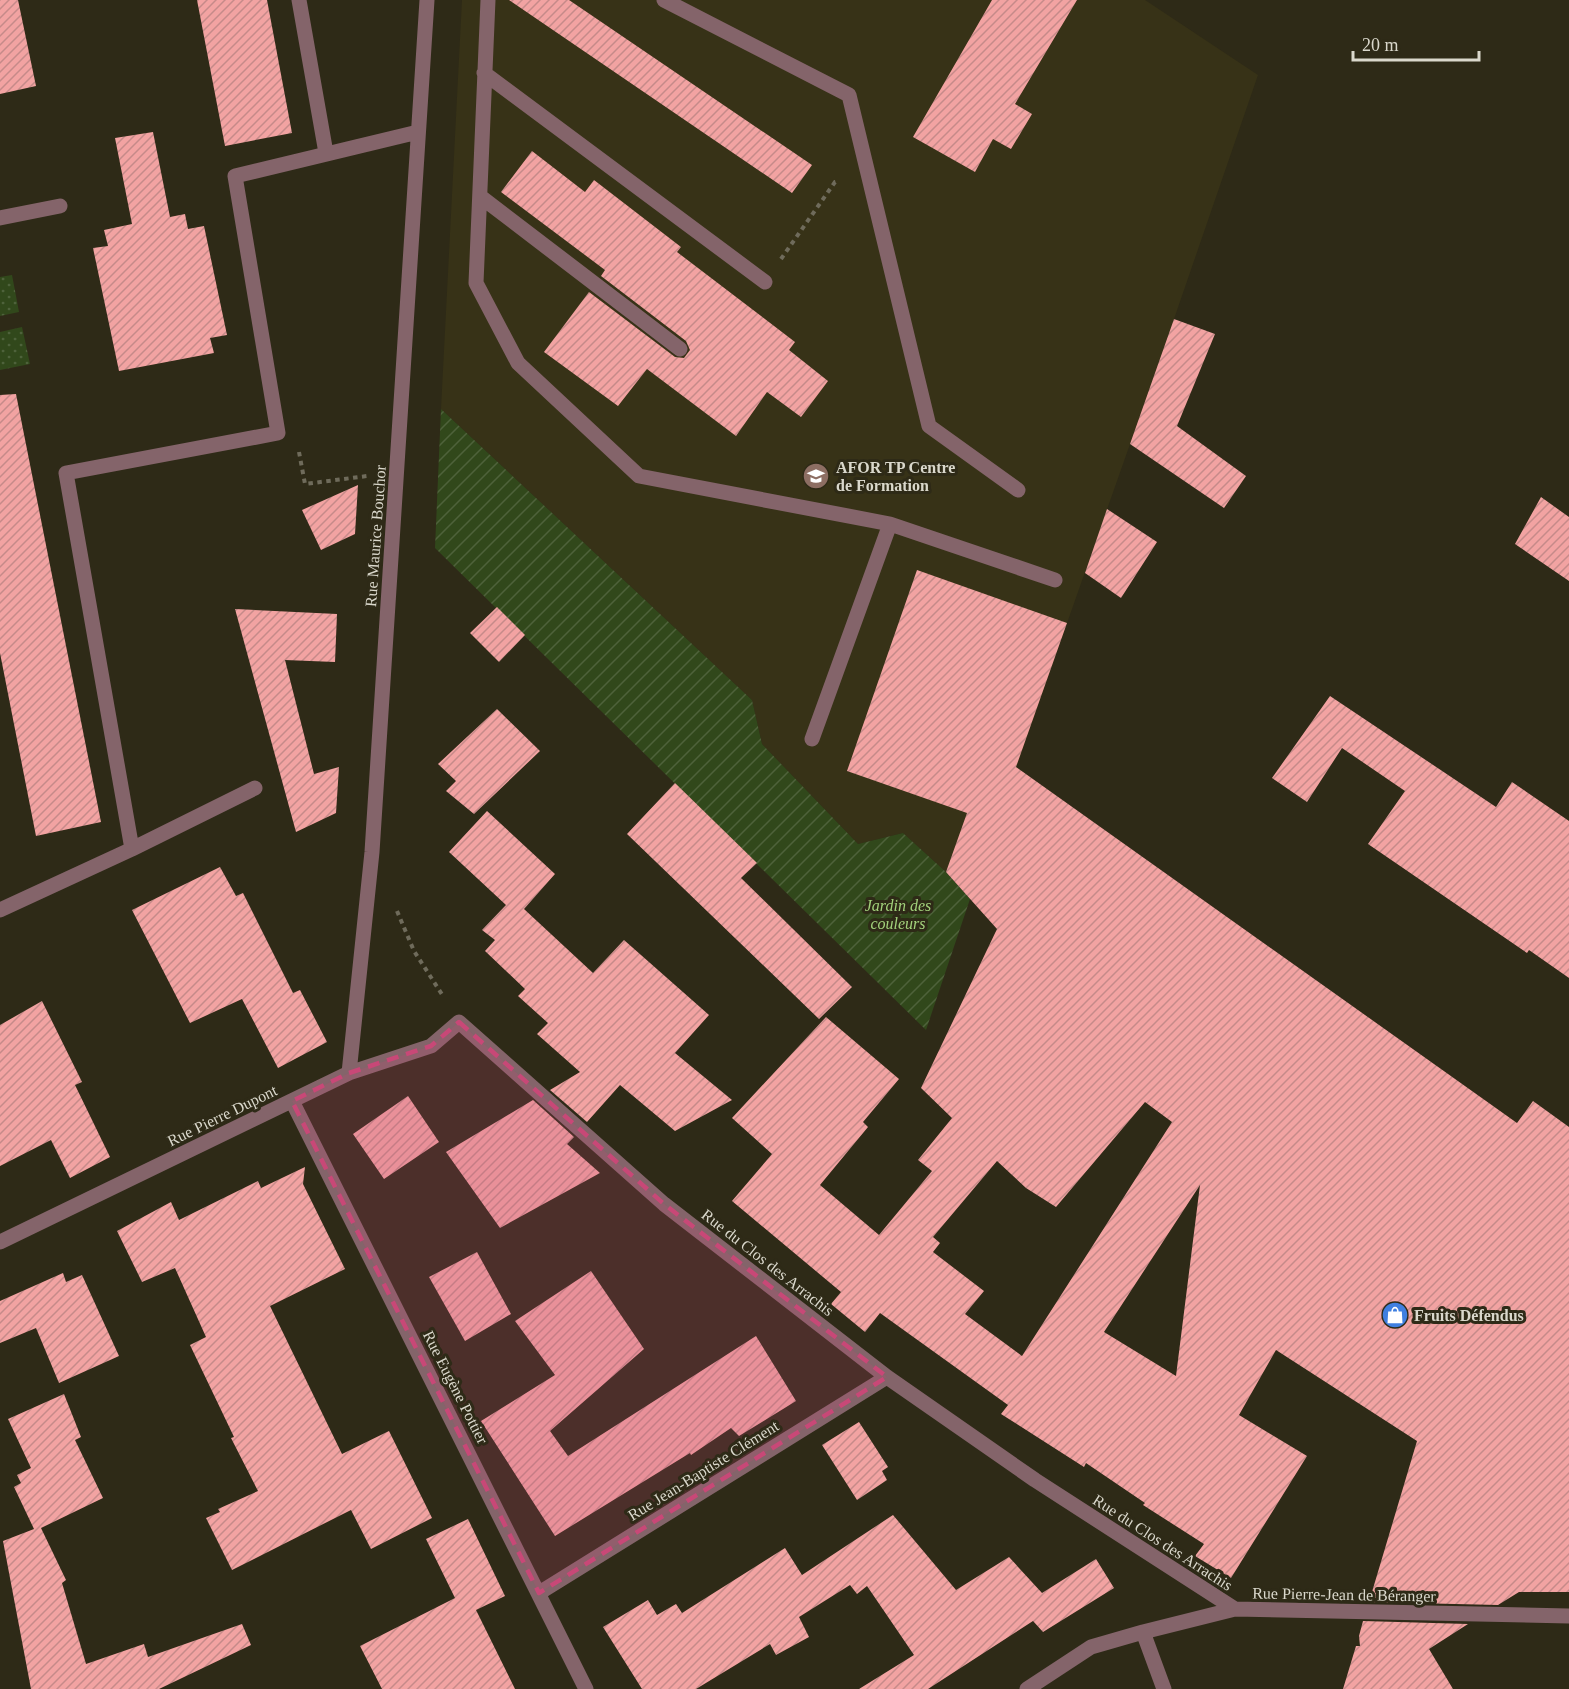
<svg xmlns="http://www.w3.org/2000/svg" width="1569" height="1689" font-family="Georgia,serif">
  <style>
    .built { fill: #373217 }
    .grass { fill: url(#grass-dots) }
    .garden { fill: url(#garden-furrows) }
    .building { fill: url(#building-hatch); fill-rule: evenodd }
    .lines { fill: none; stroke-linecap: round; stroke-linejoin: round }
    .path { stroke: #6f6b5b; stroke-width: 4; stroke-dasharray: 4.5 4.5; stroke-linecap: butt }
    .minor { stroke: #84646a; stroke-width: 15 }
    .marked { fill: #c84877; fill-opacity: 0.2; stroke: #c84877; stroke-width: 4.5; stroke-dasharray: 12 8; stroke-linejoin: round }
    .labels { text-anchor: middle; stroke-width: 6; stroke-linejoin: round; paint-order: stroke }
    .poi-label { font-size: 16px; font-weight: bold; fill: #dad8cc; stroke: #2e2a17; text-anchor: start }
    .street-label { font-size: 16px; fill: #dad8cc; stroke: #2e2a17 }
    .park-label { font-size: 16px; font-style: italic; fill: #a2d17b; stroke: #2e2a17 }
  </style>
  <defs>
    <pattern id="grass-dots" width="8" height="8" patternUnits="userSpaceOnUse" patternTransform="scale(1.5)"><rect width="8" height="8" fill="#31481b"/><path d="M2 2h.1M6 6h.1" fill="none" stroke="#4e623b" stroke-width="1.8" stroke-linecap="round"/></pattern>
    <pattern id="garden-furrows" width="10" height="10" patternUnits="userSpaceOnUse" patternTransform="scale(1.5)"><rect width="10" height="10" fill="#31481b"/><path d="M-1 1l2-2M0 10L10 0M9 11l2-2" fill="none" stroke="#4e623b"/></pattern>
    <pattern id="building-hatch" width="6" height="6" patternUnits="userSpaceOnUse" patternTransform="scale(1.5)"><rect width="6" height="6" fill="#f2a3a2"/><path d="M-1 1l2-2M0 6l6-6M5 7l2-2" fill="none" stroke="#c68a89"/></pattern>
  </defs>
  <rect width="100%" height="100%" fill="#2e2a17"/>
  <path class="built" d="M 462,0 L 1145,0 L 1258,75 L 1174,319 L 970,899 L 946,872 L 903,833 L 858,844 L 762,744 L 752,700 L 441,409 Z"/>
  <path class="grass" d="M 12,275 L 19,312 L 0,316 L 0,277 Z
    M 22,327 L 30,364 L 0,370 L 0,332 Z"/>
  <path class="garden" d="M 441,409 L 752,700 L 762,744 L 858,844 L 903,833 L 946,872 L 970,899 L 926,1030 L 435,548 Z"/>
  <path class="building" d="M 0,0 L 18,0 L 36,86 L 0,94 Z
    M 197,0 L 267,0 L 292,133 L 225,146 Z
    M 509,0 L 569,0 L 812,165 L 792,193 Z
    M 992,0 L 1077,0 L 1015,104 L 1032,114 L 1011,149 L 993,139 L 975,172 L 913,137 Z
    M 153,132 L 170,217 L 185,214 L 188,229 L 204,226 L 227,335 L 210,338 L 214,353 L 119,371 L 93,248 L 108,246 L 104,230 L 132,224 L 115,138 Z
    M 532,151 L 585,192 L 594,180 L 681,247 L 677,252 L 795,342 L 789,350 L 828,381 L 801,417 L 767,392 L 736,436 L 647,369 L 618,406 L 544,352 L 589,292 L 675,357 L 684,358 L 690,350 L 686,341 L 601,276 L 605,270 L 501,192 Z
    M 1174,319 L 1215,334 L 1177,426 L 1246,476 L 1224,508 L 1130,444 Z
    M 16,394 L 101,822 L 36,836 L 0,653 L 0,395 Z
    M 358,485 L 355,534 L 321,550 L 302,510 Z
    M 1541,497 L 1569,517 L 1569,581 L 1515,544 Z
    M 1107,509 L 1157,542 L 1121,598 L 1085,573 Z
    M 917,570 L 1067,623 L 1016,767 L 1517,1123 L 1533,1101 L 1569,1127 L 1569,1592 L 1519,1592 L 1498,1605 L 1369,1602 L 1417,1441 L 1276,1350 L 1239,1415 L 1307,1456 L 1231,1578 L 1195,1556 L 1204,1544 L 1143,1505 L 1145,1503 L 1086,1463 L 1084,1467 L 1001,1414 L 1008,1405 L 880,1313 L 865,1332 L 831,1304 L 841,1292 L 732,1201 L 772,1154 L 732,1118 L 826,1017 L 899,1079 L 863,1122 L 868,1127 L 820,1185 L 879,1235 L 932,1171 L 918,1160 L 952,1118 L 921,1088 L 997,929 L 946,872 L 967,813 L 847,771 ZM 1145,1102 L 1172,1122 L 1022,1356 L 965,1314 L 984,1291 L 933,1252 L 940,1243 L 933,1237 L 997,1161 L 1026,1188 L 1056,1207 ZM 1200,1185 L 1176,1376 L 1104,1332 Z
    M 497,607 L 525,635 L 499,662 L 470,633 Z
    M 235,609 L 337,614 L 335,662 L 285,660 L 314,774 L 339,767 L 336,813 L 296,832 Z
    M 1330,696 L 1496,807 L 1512,782 L 1569,821 L 1569,978 L 1529,950 L 1527,953 L 1368,844 L 1405,791 L 1342,748 L 1307,802 L 1272,778 Z
    M 497,709 L 540,751 L 474,814 L 446,791 L 456,781 L 438,764 Z
    M 675,783 L 757,863 L 741,878 L 852,987 L 819,1019 L 627,834 Z
    M 487,811 L 555,874 L 524,909 L 593,973 L 624,940 L 709,1015 L 675,1053 L 732,1100 L 675,1131 L 620,1085 L 587,1122 L 550,1090 L 580,1072 L 537,1034 L 548,1023 L 518,996 L 525,989 L 485,951 L 495,940 L 482,930 L 506,905 L 449,852 Z
    M 220,867 L 236,896 L 243,893 L 293,993 L 300,990 L 327,1042 L 278,1068 L 242,999 L 190,1023 L 132,910 Z
    M 42,1001 L 82,1082 L 75,1085 L 110,1157 L 70,1178 L 51,1140 L 0,1166 L 0,1025 Z
    M 408,1096 L 439,1142 L 384,1179 L 353,1134 Z
    M 533,1100 L 574,1137 L 567,1144 L 600,1173 L 500,1228 L 446,1152 Z
    M 305,1167 L 303,1184 L 345,1269 L 270,1306 L 342,1454 L 389,1431 L 432,1518 L 371,1549 L 351,1510 L 232,1570 L 206,1518 L 220,1512 L 218,1509 L 258,1491 L 231,1438 L 234,1437 L 190,1345 L 206,1337 L 175,1268 L 142,1282 L 117,1231 L 171,1202 L 179,1220 L 258,1181 L 261,1188 Z
    M 477,1252 L 511,1314 L 465,1341 L 429,1277 Z
    M 591,1271 L 644,1349 L 550,1431 L 568,1456 L 756,1336 L 796,1401 L 739,1436 L 731,1428 L 691,1455 L 690,1453 L 555,1536 L 481,1421 L 555,1375 L 515,1321 Z
    M 63,1273 L 66,1282 L 82,1275 L 119,1356 L 59,1383 L 36,1328 L 0,1343 L 0,1301 Z
    M 64,1394 L 81,1437 L 75,1440 L 103,1498 L 41,1528 L 66,1580 L 62,1583 L 86,1664 L 144,1644 L 148,1657 L 242,1624 L 251,1645 L 159,1689 L 31,1689 L 3,1541 L 34,1529 L 14,1487 L 21,1483 L 17,1475 L 31,1468 L 8,1419 Z
    M 859,1422 L 888,1467 L 882,1471 L 887,1480 L 857,1500 L 822,1445 Z
    M 893,1515 L 956,1590 L 1009,1557 L 1042,1593 L 1096,1559 L 1114,1588 L 1043,1632 L 1033,1621 L 928,1689 L 859,1689 L 914,1655 L 867,1586 L 857,1594 L 850,1585 L 799,1617 L 809,1637 L 776,1655 L 770,1644 L 696,1689 L 642,1689 L 603,1627 L 648,1600 L 657,1615 L 676,1604 L 682,1613 L 785,1548 L 802,1575 Z
    M 468,1519 L 505,1596 L 476,1610 L 515,1689 L 382,1689 L 360,1646 L 455,1598 L 426,1539 Z
    M 1363,1621 L 1468,1624 L 1429,1649 L 1453,1689 L 1343,1689 L 1356,1646 L 1360,1646 L 1359,1636 Z"/>
  <g class="lines">
    <path class="path" d="M 781,259 L 835,182 L 839,181
      M 299,452 L 305,484 L 367,476
      M 397,911 L 414,951 L 443,996"/>
    <path class="minor" d="M 299,0 L 326,153
      M 488,0 L 476,283 L 518,363 L 639,476 L 890,524 L 1055,580
      M 664,0 L 849,95 L 929,426 L 1018,490
      M 484,73 L 765,282
      M 481,197 L 680,349
      M 0,218 L 60,206
      M 812,739 L 890,524
      M 132,849 L 66,473 L 278,433 L 235,176 L 418,132
      M 0,910 L 132,849 L 255,788
      M 349,1073 L 372,852 L 427,0
      M 292,1101 L 586,1689
      M 0,1242 L 349,1073 L 431,1046 L 459,1022 L 664,1204 L 887,1377 L 1035,1480 L 1235,1609
      M 539,1593 L 887,1377
      M 1143,1632 L 1164,1689
      M 1027,1689 L 1091,1647 L 1143,1632 L 1235,1609 L 1569,1616"/>
  </g>
  <path class="marked" d="M 459,1022 L 664,1204 L 887,1377 L 539,1593 L 292,1101 L 349,1073 L 431,1046 Z"/>
  <defs>
    <symbol id="school-disc" viewBox="-11 -11 22 22"><circle r="9.5" fill="#8d6e63" stroke="#2e2a17"/><path d="M0-5L7-2L0 1L-7-2ZM-4 1L0 2.5L4 1V4Q0 6-4 4Z" fill="#fff"/></symbol>
    <symbol id="shop-disc" viewBox="-11 -11 22 22"><circle r="9.5" fill="#3f7fe0" stroke="#2e2a17"/><path d="M-5-2.5h2.3a2.7 3.5 0 0 1 5.4 0H5L5.5 6h-11ZM-1.5-2.5h3a1.5 2.3 0 0 0-3 0Z" fill="#fff"/></symbol>
  </defs>
  <g fill-rule="evenodd">
    <use href="#school-disc" x="801" y="461" width="30" height="30"/>
    <use href="#shop-disc" x="1380" y="1300" width="30" height="30"/>
  </g>
  <g class="labels">
    <g class="poi-label">
      <text x="836" y="473">AFOR TP Centre<tspan x="836" dy="18">de Formation</tspan></text>
      <text x="1414" y="1321">Fruits Défendus</text>
    </g>
    <g class="street-label">
      <text transform="translate(375 536) rotate(-86)" y="6">Rue Maurice Bouchor</text>
      <text transform="translate(222 1115) rotate(-26)" y="6">Rue Pierre Dupont</text>
      <text transform="translate(768 1262) rotate(38)" y="6">Rue du Clos des Arrachis</text>
      <text transform="translate(456 1387) rotate(63)" y="6">Rue Eugène Pottier</text>
      <text transform="translate(703 1470) rotate(-32)" y="6">Rue Jean-Baptiste Clément</text>
      <text transform="translate(1163 1542) rotate(33)" y="6">Rue du Clos des Arrachis</text>
      <text transform="translate(1344 1594) rotate(1)" y="6">Rue Pierre-Jean de Béranger</text>
    </g>
    <g class="park-label">
      <text x="898" y="911">Jardin des<tspan x="898" dy="18">couleurs</tspan></text>
    </g>
  </g>
  <path d="M1353 51v9h126v-9" fill="none" stroke="#dad8cc" stroke-width="3"/>
  <text x="1362" y="51" font-size="18" fill="#dad8cc" stroke="#2e2a17" stroke-width="4.5" paint-order="stroke">20 m</text>
</svg>
